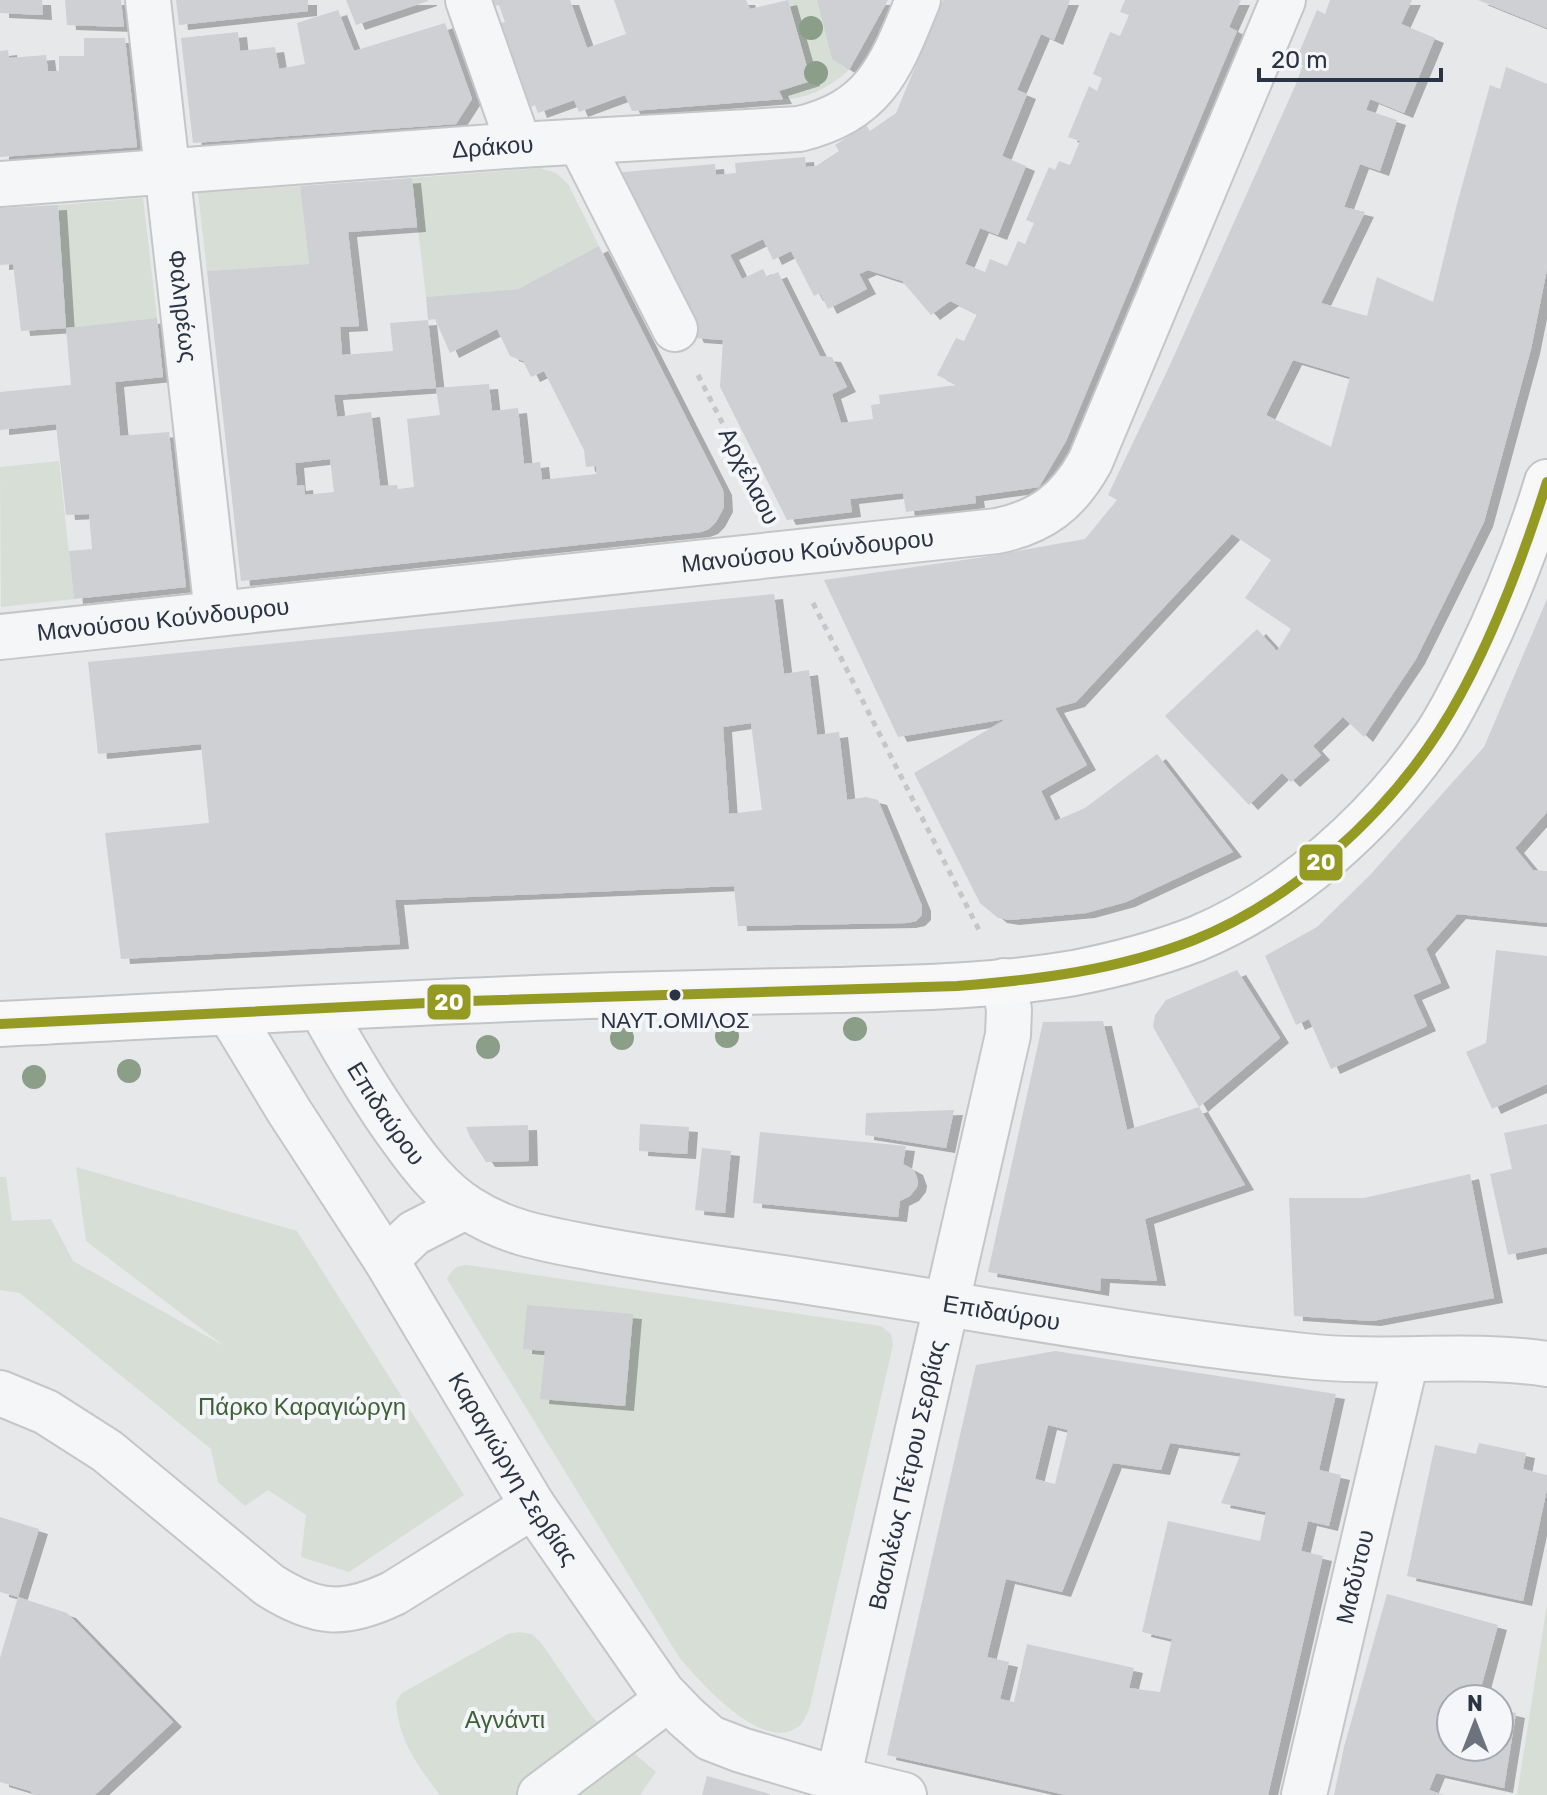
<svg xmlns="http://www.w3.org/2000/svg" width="1547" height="1795" font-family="Rubik,sans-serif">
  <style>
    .green { fill: #d6ded6 }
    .building { fill: #ced0d3; fill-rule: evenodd; filter: url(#shadow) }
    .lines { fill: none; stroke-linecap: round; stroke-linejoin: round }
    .minor-casing { stroke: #c4c6c8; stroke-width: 48 }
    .major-casing { stroke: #c2c5c8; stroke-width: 48 }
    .path { stroke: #c5c6ca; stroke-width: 5; stroke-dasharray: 6 6; stroke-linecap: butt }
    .minor { stroke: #f5f6f7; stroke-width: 44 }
    .major { stroke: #f8f8f8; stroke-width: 44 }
    .bus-1-casing { stroke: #f4f6f9; stroke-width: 16 }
    .bus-1 { stroke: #959a22; stroke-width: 10 }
    .tree { fill: #8a9e88 }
    .bus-dot { fill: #2b3445; stroke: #f4f6f9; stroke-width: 3 }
    .labels { text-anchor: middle; stroke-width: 8; stroke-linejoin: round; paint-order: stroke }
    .bus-label { font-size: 22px; fill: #2b3445; stroke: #f4f6f9 }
    .street-label { font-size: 24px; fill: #2b3445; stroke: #f4f6f9 }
    .park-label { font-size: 24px; fill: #3f6138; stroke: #f4f6f9 }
    .line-badge { stroke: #f4f6f9; stroke-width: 3 }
    .badge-label { font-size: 22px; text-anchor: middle; font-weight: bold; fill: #fff }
  </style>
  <defs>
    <filter id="shadow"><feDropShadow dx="9" dy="5" stdDeviation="0" flood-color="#0004"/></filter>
  </defs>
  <rect width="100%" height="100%" fill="#e6e8ea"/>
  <path class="green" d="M 788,0 L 817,0 L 832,59 L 849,70 C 829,87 809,99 783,99 L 779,91 L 811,81 Z
    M 540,168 L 556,173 L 568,184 L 599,246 L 518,289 L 426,297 L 412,178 Z
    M 300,186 L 309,264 L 207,271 L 198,193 Z
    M 143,198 L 157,318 L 66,328 L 58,205 Z
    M 59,461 L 74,599 L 1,607 L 0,467 Z
    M 76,1167 L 297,1231 L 464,1495 L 349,1572 L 301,1557 L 306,1515 L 268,1490 L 245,1506 L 218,1482 L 211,1449 L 20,1293 L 0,1290 L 0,1177 L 6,1177 L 12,1221 L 51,1219 L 73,1261 L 224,1346 L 86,1241 Z
    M 467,1265 L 881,1326 L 891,1334 L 893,1345 L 809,1710 C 806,1715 803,1723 799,1726 C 764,1755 699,1681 679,1657 L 447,1279 C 452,1269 456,1266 467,1265 Z
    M 1547,1604 L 1547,1795 L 1517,1795 L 1543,1630 Z
    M 519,1632 L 532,1634 L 541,1643 L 593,1718 L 656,1772 L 640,1795 L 440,1795 C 417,1764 399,1742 396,1702 L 402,1693 L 508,1634 Z"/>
  <path class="building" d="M 0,0 L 42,0 L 43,15 L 0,13 Z
    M 65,0 L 121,0 L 124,27 L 67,25 Z
    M 176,0 L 308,0 L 308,11 L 179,25 Z
    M 346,0 L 428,0 L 428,1 L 356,25 Z
    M 493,0 L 570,0 L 587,48 L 626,34 L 614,0 L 746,0 L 750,9 L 788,0 L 811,81 L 779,91 L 783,99 L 632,111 L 625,95 L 579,112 L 574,100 L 538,113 L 535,105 L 531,107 L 501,23 L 505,22 L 499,5 L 495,6 Z
    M 817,0 L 888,0 L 849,70 L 832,59 Z
    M 943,0 L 1070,0 L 1054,40 L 1041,34 L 1017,90 L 1027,94 L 1002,156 L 1026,166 L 998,235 L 980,228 L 965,264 L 985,272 L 990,259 L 1007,266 L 1018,241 L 1025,244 L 1034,223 L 1026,220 L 1049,167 L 1055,170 L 1059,161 L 1070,165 L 1080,141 L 1068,137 L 1089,86 L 1097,91 L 1102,78 L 1093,74 L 1110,32 L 1120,36 L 1129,15 L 1120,12 L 1125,0 L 1241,0 L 1229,27 L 1237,31 L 1066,441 L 1039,487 L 975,496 L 976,503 L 906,512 L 903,493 L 850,499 L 852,512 L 787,520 L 720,387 L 723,340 L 695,338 L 612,173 L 715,164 L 716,175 L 736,173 L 735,163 L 805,157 L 806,167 L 816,166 L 839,151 L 835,145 L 866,125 L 870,131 L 896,113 ZM 763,239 L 773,260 L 791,251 L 814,296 L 820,293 L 828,309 L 867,289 L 859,274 L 868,270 L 902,281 L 931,315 L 950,301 L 977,314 L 964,341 L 956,338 L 937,375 L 957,385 L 879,395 L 880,404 L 871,405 L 873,419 L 841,423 L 832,394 L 847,387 L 832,357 L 820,356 L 778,272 L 767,277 L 763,269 L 742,279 L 730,255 Z
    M 1330,0 L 1412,0 L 1401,24 L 1435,38 L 1404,113 L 1370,99 L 1366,110 L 1397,120 L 1380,171 L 1360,164 L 1344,207 L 1365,212 L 1321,303 L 1367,316 L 1377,277 L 1433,302 L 1457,204 L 1490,85 L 1500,89 L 1506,67 L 1547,84 L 1547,269 L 1531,349 L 1484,522 L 1416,659 L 1364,737 L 1343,717 L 1313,746 L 1321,755 L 1291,782 L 1282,773 L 1249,805 L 1165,716 L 1257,629 L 1277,651 L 1291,629 L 1245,598 L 1271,560 L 1232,534 L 1076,702 L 1055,708 L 1087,765 L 1041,791 L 1055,821 L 1085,808 L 1157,754 L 1233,852 L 1126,902 L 1086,913 L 1010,920 L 998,918 L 980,903 L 914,773 L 1006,719 L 898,737 L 824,580 L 984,557 L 1085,539 L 1117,500 L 1108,495 L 1169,367 L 1296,84 L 1303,65 L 1295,62 L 1317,10 L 1325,14 ZM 1293,360 L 1350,377 L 1331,447 L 1266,415 Z
    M 1478,0 L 1547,0 L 1547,28 Z
    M 338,10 L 354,51 L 445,23 L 472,99 L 456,124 L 193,143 L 181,38 L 238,32 L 240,51 L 275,47 L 279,69 L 305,64 L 297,23 Z
    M 84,38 L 125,38 L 137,147 L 0,157 L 0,51 L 8,50 L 9,58 L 46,55 L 48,71 L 59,71 L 59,56 L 84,56 Z
    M 412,178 L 417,227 L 348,232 L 359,326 L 340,327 L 342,355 L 393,351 L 390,323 L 428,320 L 426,297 L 518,289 L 599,246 L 723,490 L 724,507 L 716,522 L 709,529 L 701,532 L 241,581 L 207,271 L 309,264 L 300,186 ZM 435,319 L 450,353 L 497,329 L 510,356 L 523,361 L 531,377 L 544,371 L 584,450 L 586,467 L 596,466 L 596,474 L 542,480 L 540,462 L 524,464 L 518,408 L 492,411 L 489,384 L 436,388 L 428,320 ZM 436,388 L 440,415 L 407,419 L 414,487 L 398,489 L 397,485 L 380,486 L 371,412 L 337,417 L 334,395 ZM 330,459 L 334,492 L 305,495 L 304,485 L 297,486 L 295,463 Z
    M 58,205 L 66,328 L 21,331 L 13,264 L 0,265 L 0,208 Z
    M 157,318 L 163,377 L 115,382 L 120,436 L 169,432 L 186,587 L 74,599 L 69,551 L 92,549 L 89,514 L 66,515 L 56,424 L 0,430 L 0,392 L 71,385 L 66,328 Z
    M 774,594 L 784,674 L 809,670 L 817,735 L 839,732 L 847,800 L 866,797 L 878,800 L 922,906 L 922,915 L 916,921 L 907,923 L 738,926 L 734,886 L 395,900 L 400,944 L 121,959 L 105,833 L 209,823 L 201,744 L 98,754 L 88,662 ZM 751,723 L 762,810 L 729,814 L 723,727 Z
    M 1547,599 L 1547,812 L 1515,848 L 1533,870 L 1547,871 L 1547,923 L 1457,914 L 1426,949 L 1441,983 L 1413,995 L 1427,1026 L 1331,1069 L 1309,1019 L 1296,1025 L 1265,956 L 1317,927 L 1370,875 L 1484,747 Z
    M 1496,950 L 1547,956 L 1547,1084 L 1492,1109 L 1466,1052 L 1486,1043 Z
    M 1237,970 L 1280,1038 L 1199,1107 L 1153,1027 L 1155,1015 L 1166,1000 Z
    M 1103,1021 L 1127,1130 L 1199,1107 L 1245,1185 L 1145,1219 L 1157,1281 L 1101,1278 L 1100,1291 L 988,1272 L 1043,1022 Z
    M 954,1110 L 946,1148 L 865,1135 L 866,1113 Z
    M 640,1124 L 689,1127 L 687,1154 L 639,1151 Z
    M 1547,1124 L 1547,1247 L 1508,1255 L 1490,1174 L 1512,1169 L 1504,1133 Z
    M 528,1125 L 529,1161 L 486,1162 L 470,1137 L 466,1127 Z
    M 760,1132 L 906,1146 L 903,1164 L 914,1170 L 918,1181 L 917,1187 L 910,1196 L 900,1201 L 898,1217 L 753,1203 Z
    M 702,1148 L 731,1151 L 725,1213 L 695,1210 Z
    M 1470,1174 L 1494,1298 L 1372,1321 L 1294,1316 L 1289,1198 L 1364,1198 Z
    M 527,1305 L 633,1314 L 625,1406 L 540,1399 L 545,1351 L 523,1349 Z
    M 1055,1351 L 1336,1394 L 1319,1470 L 1341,1475 L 1329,1526 L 1308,1521 L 1301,1551 L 1323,1556 L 1268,1795 L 1066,1795 L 887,1755 L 976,1365 ZM 1048,1425 L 1068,1430 L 1055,1484 L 1035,1479 ZM 1170,1443 L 1241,1453 L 1221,1503 L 1266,1512 L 1260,1541 L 1168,1521 L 1142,1632 L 1172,1639 L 1160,1692 L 1129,1688 L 1134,1668 L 1027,1644 L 1014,1702 L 1000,1699 L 1009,1662 L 987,1657 L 1006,1579 L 1062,1592 L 1113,1463 L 1161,1470 Z
    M 1479,1443 L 1526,1453 L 1523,1469 L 1547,1475 L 1547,1489 L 1523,1601 L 1407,1576 L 1435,1445 L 1476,1454 Z
    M 0,1517 L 39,1529 L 18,1597 L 0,1592 Z
    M 1387,1594 L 1498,1625 L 1478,1699 L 1451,1699 L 1451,1747 L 1499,1747 L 1499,1709 L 1516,1713 L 1504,1788 L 1436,1773 L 1429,1790 L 1444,1795 L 1334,1795 L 1344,1747 Z
    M 18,1597 L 67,1613 L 173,1722 L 95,1795 L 34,1795 L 30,1791 L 0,1782 L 0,1658 Z
    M 707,1776 L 770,1794 L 770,1795 L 702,1795 Z"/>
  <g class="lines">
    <defs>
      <g id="minor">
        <path id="s1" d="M 148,0 L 217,613"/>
        <path d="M 468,0 L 519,145"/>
        <path d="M 580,142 L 675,329"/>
        <path id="s2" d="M 0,184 L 519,145 L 799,129 C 876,111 891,66 918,0"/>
        <path id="s3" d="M 0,637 L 997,531 C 1041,522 1068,502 1090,462 L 1283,0"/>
        <path id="s4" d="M 321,1008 C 346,1053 372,1098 403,1140 C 421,1165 441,1191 468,1208 C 505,1232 540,1238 582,1246 C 642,1258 702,1266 762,1275 C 943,1301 1123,1337 1304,1356 C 1385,1365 1467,1352 1547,1364"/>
        <path id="s5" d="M 229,1012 L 289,1111 L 386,1260 L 533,1506 L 662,1692 L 686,1717 L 710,1738 L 741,1750 L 838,1779 L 904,1795"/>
        <path d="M 386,1260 L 414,1233 L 465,1207"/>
        <path d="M 0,1393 L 46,1412 L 107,1451 L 269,1585 C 316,1615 344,1617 394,1593 L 533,1506"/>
        <path id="s6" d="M 838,1779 L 1008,1035 L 1009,1010 L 1004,981"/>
        <path d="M 540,1795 L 668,1699"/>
        <path id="s7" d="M 1304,1795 L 1406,1360"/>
      </g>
      <path id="major" d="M 0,1024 C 208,1014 415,1001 623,995 C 695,993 768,991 840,990 C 917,988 997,986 1074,973 C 1115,965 1157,954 1196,939 C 1290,900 1377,821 1435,737 C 1450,715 1462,690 1474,666 C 1503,607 1528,545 1547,482"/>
    </defs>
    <use href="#minor" class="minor-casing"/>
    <use href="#major" class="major-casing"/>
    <path class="path" d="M 698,375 L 762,501
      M 813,603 L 979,930"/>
    <use href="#minor" class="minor"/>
    <use href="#major" class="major"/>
    <defs>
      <path id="bus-1" d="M 0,1024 L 467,1001 L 957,986 C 1037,980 1118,970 1194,940 C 1290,902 1383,818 1439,731 C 1486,658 1521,564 1547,482"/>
    </defs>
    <use href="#bus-1" class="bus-1-casing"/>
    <use href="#bus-1" class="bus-1"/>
  </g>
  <g class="tree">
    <circle cx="811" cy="28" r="12"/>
    <circle cx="816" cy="73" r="12"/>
    <circle cx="855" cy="1029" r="12"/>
    <circle cx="727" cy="1036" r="12"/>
    <circle cx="622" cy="1038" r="12"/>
    <circle cx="488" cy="1047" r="12"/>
    <circle cx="129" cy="1071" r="12"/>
    <circle cx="34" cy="1077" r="12"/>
  </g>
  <circle class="bus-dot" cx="675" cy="995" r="7"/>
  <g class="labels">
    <g class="bus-label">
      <text x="675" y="1028">ΝΑΥΤ.ΟΜΙΛΟΣ</text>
    </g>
    <g class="street-label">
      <text dy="8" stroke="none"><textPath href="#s2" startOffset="494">Δράκου</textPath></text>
      <text dy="8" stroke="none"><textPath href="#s1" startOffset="308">Φαληρέως</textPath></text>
      <text transform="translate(749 476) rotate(63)" y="8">Αρχέλαου</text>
      <text dy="8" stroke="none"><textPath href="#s3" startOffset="812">Μανούσου Κούνδουρου</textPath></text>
      <text dy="8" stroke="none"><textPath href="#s3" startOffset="164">Μανούσου Κούνδουρου</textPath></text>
      <text dy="8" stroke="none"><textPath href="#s4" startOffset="124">Επιδαύρου</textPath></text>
      <text dy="8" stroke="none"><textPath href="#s4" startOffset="796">Επιδαύρου</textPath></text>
      <text dy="8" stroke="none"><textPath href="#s5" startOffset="538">Καραγιώργη Σερβίας</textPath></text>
      <text dy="8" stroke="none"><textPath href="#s6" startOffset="312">Βασιλέως Πέτρου Σερβίας</textPath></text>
      <text dy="8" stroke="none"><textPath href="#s7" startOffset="224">Μαδύτου</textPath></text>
    </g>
    <g class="park-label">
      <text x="302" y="1415">Πάρκο Καραγιώργη</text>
      <text x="505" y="1728">Αγνάντι</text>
    </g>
  </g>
  <g class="line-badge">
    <rect x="1298" y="843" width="46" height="39" rx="8" fill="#959a22"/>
    <rect x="426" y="983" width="46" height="38" rx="8" fill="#959a22"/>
  </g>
  <g class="badge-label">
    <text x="1321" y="870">20</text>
    <text x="449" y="1010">20</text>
  </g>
  <g transform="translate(1475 1723)"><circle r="38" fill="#f4f6f9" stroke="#a4a8b1" stroke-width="2"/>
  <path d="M0-6L14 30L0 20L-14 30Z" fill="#6c737f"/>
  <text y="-12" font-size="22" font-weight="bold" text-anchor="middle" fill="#2b3445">N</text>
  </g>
  <path d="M1259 68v12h182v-12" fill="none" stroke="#2b3445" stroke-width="4"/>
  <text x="1271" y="68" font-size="24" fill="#2b3445" stroke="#f4f6f9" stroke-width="6" paint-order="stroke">20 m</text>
</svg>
